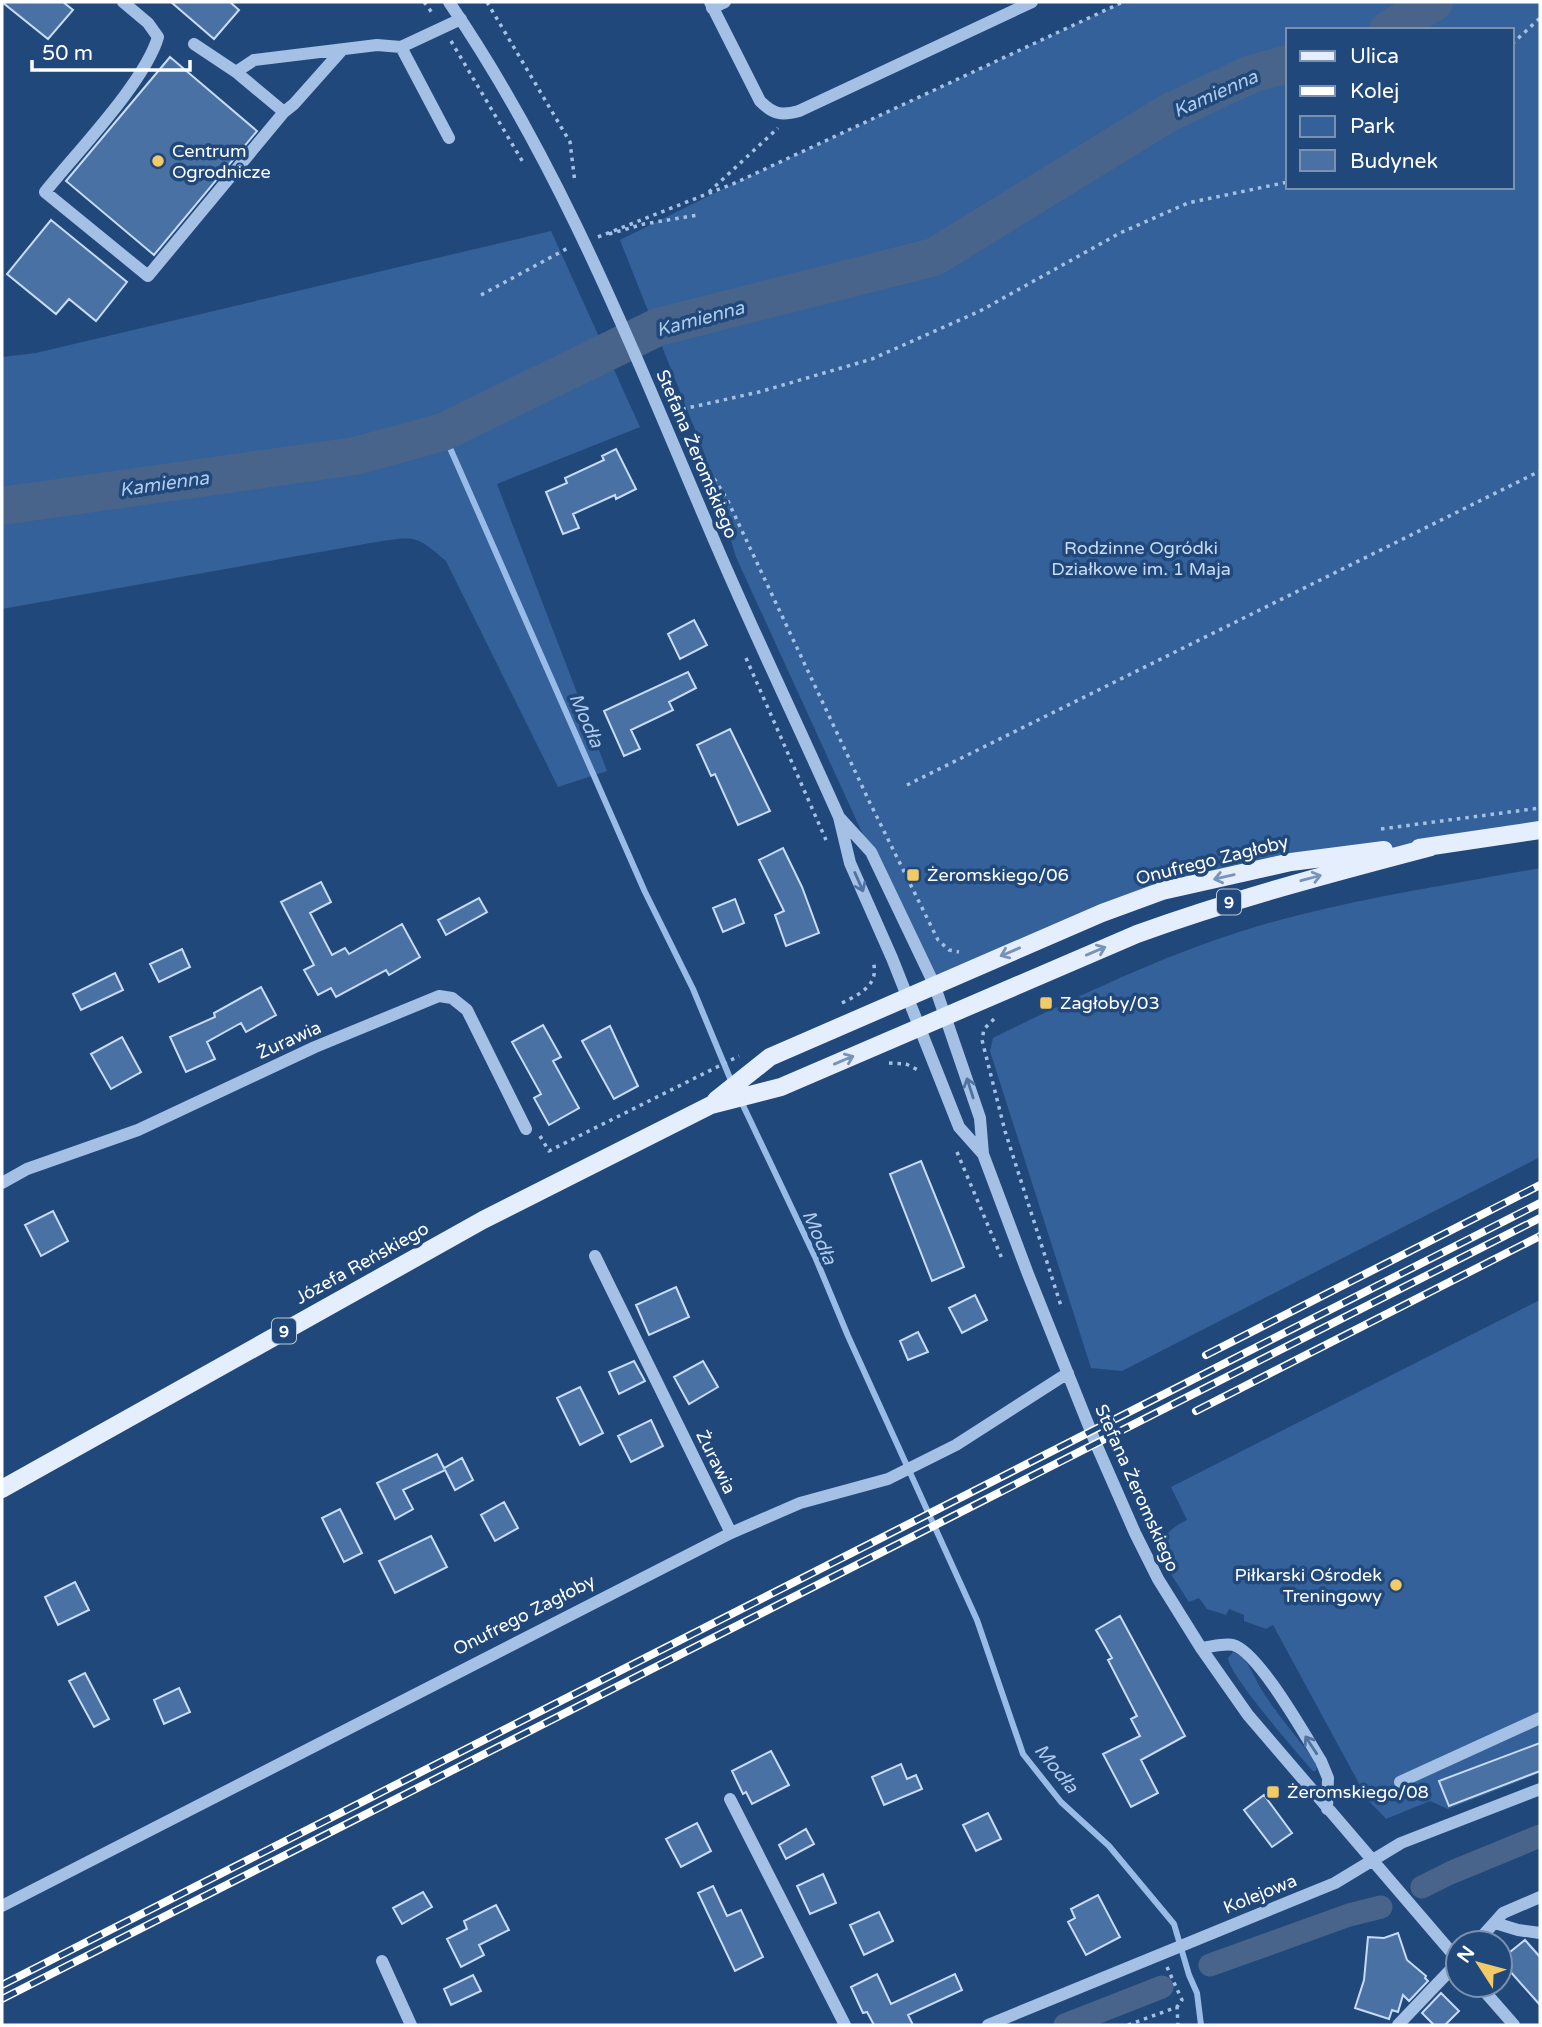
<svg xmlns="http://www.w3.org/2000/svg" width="1542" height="2027" font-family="'Varela Round',sans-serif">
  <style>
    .green { fill: #346199; fill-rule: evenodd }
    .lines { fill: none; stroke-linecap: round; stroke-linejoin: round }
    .stream { stroke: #98bce7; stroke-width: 6 }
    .canal { stroke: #48648a; stroke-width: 23 }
    .river { stroke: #48648a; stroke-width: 38 }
    .building { fill: #4a71a4; stroke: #c7dbf4; stroke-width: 2 }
    .path { stroke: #a4c1e5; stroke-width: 3.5; stroke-dasharray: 3.5 5; stroke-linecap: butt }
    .minor { stroke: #a4c1e5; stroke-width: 12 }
    .major { stroke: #e5eefd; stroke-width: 18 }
    .rail-casing { stroke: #fff; stroke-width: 8 }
    .rail { stroke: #21487b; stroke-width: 5; stroke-dasharray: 16; stroke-linecap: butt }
    .oneway { stroke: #7993b6 }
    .oneway2 { stroke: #4f72a0 }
    .poi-dot { fill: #f2ca66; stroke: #21487b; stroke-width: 2.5 }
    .labels { text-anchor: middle; stroke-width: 7; stroke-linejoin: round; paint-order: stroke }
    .shield { fill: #21487b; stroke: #bcc8d7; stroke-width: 2 }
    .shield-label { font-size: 16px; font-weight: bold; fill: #fff }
    .poi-label { font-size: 18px; fill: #fff; stroke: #21487b; text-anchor: start }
    .street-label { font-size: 18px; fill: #fff; stroke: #21487b }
    .park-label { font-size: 18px; fill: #c7dbf4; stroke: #21487b }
    .water-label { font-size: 19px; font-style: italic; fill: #afcbed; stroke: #21487b }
  </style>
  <rect width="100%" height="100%" fill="#21487b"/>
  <path class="green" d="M 1123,2 L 1540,2 L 1540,828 L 1291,862 L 1162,891 L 934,984 L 871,852 L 736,557 L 703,450 L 620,240 L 735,183 ZM 1288,30 L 1512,30 L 1512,187 L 1288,187 Z
    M 551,231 L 640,427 L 497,484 L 607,771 L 558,787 L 446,561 C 416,535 415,536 376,542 L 2,609 L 2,357 L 36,353 Z
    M 1540,868 L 1540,1157 L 1122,1371 L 1091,1368 L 990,1051 L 993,1038 C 1091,990 1192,941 1299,915 C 1378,895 1460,883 1540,868 Z
    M 1540,1300 L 1540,1773 L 1448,1809 L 1430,1801 L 1386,1819 L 1368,1800 L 1273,1625 L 1266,1629 L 1244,1621 L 1244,1615 L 1229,1609 L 1226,1615 L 1207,1609 L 1199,1598 L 1189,1602 C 1170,1570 1140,1542 1187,1520 L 1171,1487 Z
    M 1233,1652 C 1245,1656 1249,1666 1254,1676 C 1270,1708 1294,1732 1314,1760 L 1317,1766 L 1316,1771 L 1313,1771 C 1298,1754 1229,1675 1228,1658 Z"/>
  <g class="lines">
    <path class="stream" d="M 443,432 L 645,892 L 693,989 L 732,1083
      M 740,1099 L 816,1259 L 848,1336 L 977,1620 L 1023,1754 L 1061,1802 L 1109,1846 L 1174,1924 L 1189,1975 L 1197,1993 L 1201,2025"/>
    <path class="canal" d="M 1422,1887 L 1450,1873 L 1540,1836
      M 1210,1965 L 1349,1915 L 1381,1907
      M 1065,2025 L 1162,1987"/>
    <path class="river" d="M 1388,30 L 1434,2
      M 2,506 L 355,456 L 443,432 L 658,327 L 934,257 L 1168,113 L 1251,74 L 1288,64"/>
  </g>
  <path class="building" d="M 2,2 L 63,2 L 73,10 L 48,39 Z
    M 171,2 L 230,2 L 239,10 L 214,39 Z
    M 170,57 L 257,131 L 154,255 L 66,181 Z
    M 51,220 L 127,282 L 96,321 L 69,299 L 56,314 L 7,274 Z
    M 616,449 L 636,489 L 616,499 L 615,495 L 573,514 L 579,528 L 563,534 L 546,492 L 567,483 L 565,478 L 604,460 L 602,456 Z
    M 694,620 L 707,645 L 680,659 L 668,634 Z
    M 688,672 L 696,688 L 669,702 L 673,710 L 631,730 L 640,749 L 624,756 L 604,711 Z
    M 730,729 L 770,811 L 738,825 L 715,774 L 711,776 L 697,745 Z
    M 783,848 L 802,887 L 819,933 L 786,946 L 775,915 L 784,911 L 759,860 Z
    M 321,882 L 331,902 L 310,913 L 332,955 L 345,948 L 349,954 L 402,924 L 420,957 L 389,975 L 386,970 L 336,997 L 331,988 L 318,995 L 304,970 L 314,965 L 281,902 Z
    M 479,898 L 487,912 L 446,935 L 438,920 Z
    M 735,899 L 744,923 L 723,932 L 713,908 Z
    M 182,949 L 190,967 L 159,982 L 150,964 Z
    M 115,973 L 123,990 L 81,1010 L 73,994 Z
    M 261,987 L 276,1015 L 246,1032 L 241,1023 L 207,1042 L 215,1059 L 186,1072 L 170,1037 L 215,1017 L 214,1013 Z
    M 543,1025 L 561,1057 L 553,1061 L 579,1108 L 549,1125 L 534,1098 L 541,1094 L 512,1042 Z
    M 610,1026 L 638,1086 L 614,1099 L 582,1041 Z
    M 122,1037 L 141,1072 L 111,1089 L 91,1054 Z
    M 921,1161 L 964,1267 L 932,1281 L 890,1174 Z
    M 53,1211 L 68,1241 L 41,1256 L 25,1225 Z
    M 676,1287 L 689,1317 L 649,1335 L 636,1305 Z
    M 975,1295 L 987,1320 L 962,1333 L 949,1308 Z
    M 918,1332 L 928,1352 L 908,1360 L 900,1341 Z
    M 634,1361 L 645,1381 L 619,1394 L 609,1372 Z
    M 703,1361 L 718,1387 L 689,1404 L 674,1377 Z
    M 580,1387 L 603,1433 L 580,1445 L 557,1398 Z
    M 651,1420 L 663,1446 L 631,1462 L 618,1436 Z
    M 437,1454 L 444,1468 L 462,1458 L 473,1480 L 455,1490 L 445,1470 L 403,1490 L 413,1509 L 395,1519 L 377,1483 Z
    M 504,1502 L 518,1528 L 495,1541 L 481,1515 Z
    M 340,1509 L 362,1553 L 344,1562 L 322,1518 Z
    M 431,1536 L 447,1567 L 395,1593 L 379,1561 Z
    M 75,1582 L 89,1610 L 58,1625 L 45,1597 Z
    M 1120,1616 L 1185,1736 L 1141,1760 L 1158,1793 L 1131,1807 L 1103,1754 L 1140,1736 L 1131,1719 L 1137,1716 L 1108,1660 L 1112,1658 L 1096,1630 Z
    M 85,1673 L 109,1719 L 94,1727 L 69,1681 Z
    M 179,1688 L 190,1712 L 164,1724 L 154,1700 Z
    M 1540,1743 L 1540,1771 L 1449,1806 L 1439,1781 Z
    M 771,1751 L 789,1785 L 752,1804 L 746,1792 L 743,1794 L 732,1771 Z
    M 901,1764 L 907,1779 L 916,1775 L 922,1789 L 884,1805 L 872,1777 Z
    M 1264,1795 L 1292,1833 L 1272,1847 L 1244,1810 Z
    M 988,1813 L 1001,1839 L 976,1851 L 963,1825 Z
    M 697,1823 L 711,1851 L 681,1867 L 666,1839 Z
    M 806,1829 L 814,1844 L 786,1859 L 779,1845 Z
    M 823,1874 L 836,1903 L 810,1914 L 797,1886 Z
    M 713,1886 L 727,1916 L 741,1910 L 763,1957 L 735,1971 L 698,1893 Z
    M 423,1892 L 432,1907 L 402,1924 L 393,1908 Z
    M 1098,1895 L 1120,1937 L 1086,1955 L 1068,1922 L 1075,1918 L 1071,1909 Z
    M 496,1905 L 509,1930 L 479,1945 L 484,1955 L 461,1967 L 447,1939 L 467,1929 L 464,1921 Z
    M 879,1912 L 893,1941 L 864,1955 L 850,1925 Z
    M 1398,1933 L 1407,1960 L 1426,1976 L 1425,1978 L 1428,1981 L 1409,2001 L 1403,1995 L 1398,2012 L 1392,2010 L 1389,2019 L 1355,2008 L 1364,1980 L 1368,1937 L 1384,1938 Z
    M 1525,1940 L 1540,1957 L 1540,2005 L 1500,1960 Z
    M 877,1974 L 891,2004 L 955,1974 L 962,1990 L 908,2015 L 913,2025 L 874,2025 L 867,2012 L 863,2013 L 851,1987 Z
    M 473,1975 L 481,1991 L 451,2005 L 444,1989 Z
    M 1441,1993 L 1459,2011 L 1445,2025 L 1434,2025 L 1422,2013 Z"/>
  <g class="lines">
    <path class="path" d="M 424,2 L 433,14
      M 487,2 L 570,142 L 575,183
      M 451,41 L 524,164
      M 1512,44 L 1540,18
      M 709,192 L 778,128
      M 609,234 L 644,224 L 698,215
      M 598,237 L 735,183 L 1123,2
      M 481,295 L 568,248
      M 674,411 L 759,392 L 872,359 L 980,311 L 1120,233 L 1188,203 L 1288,182
      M 702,467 L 715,480 L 727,499 L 870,803 L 938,940 L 949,950 L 959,952
      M 746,658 L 826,840
      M 907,785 L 1540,471
      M 1381,829 L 1540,808
      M 1188,864 L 1211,858
      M 842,1003 C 860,994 880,985 873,961
      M 994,1019 L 984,1029 L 982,1040 L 1005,1131 L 1062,1309
      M 889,1063 L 906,1064 L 918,1070
      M 540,1136 L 549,1151 L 739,1056
      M 957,1152 L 1003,1261
      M 1167,1967 L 1182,2000 L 1177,2007
      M 1128,2025 L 1177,2007 L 1178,2025"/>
    <path class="minor" d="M 123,2 L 148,23 L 158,37 C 145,82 76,153 45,192 L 148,276 L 284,112
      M 449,2 C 564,170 637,361 717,547 C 756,638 799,727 839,817 L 850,863 L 892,958 L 959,1127 L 983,1154
      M 710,2 L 760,101 C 773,114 781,116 799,111 L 1032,2
      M 712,8 L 725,2
      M 194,44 L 236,72
      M 342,50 L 294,104 L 284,112 L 236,72 L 254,60 L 377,45 L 401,47
      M 449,138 L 401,47 L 461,19
      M 839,817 L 871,852 L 934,984 L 980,1118 L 983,1154 L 1028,1274 L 1096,1444 L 1135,1533 L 1158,1579 L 1201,1648 L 1248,1715 L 1458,1960
      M 2,1183 L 27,1169 L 138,1130 L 315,1047 L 439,996 L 452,998 L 467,1010 L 526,1129
      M 595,1256 L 731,1533
      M 1201,1648 C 1211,1647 1224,1643 1233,1645 C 1258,1651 1306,1737 1321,1761 L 1328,1778 L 1327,1809
      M 1400,1782 L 1540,1718
      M 730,1799 L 845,2025
      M 2,1906 L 731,1533 L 800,1503 L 888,1479 L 956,1445 L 1068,1373
      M 1495,1923 L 1518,1930 L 1540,1933
      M 1476,1943 L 1503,1913 L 1540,1897
      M 382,1961 L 411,2025
      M 1479,1985 L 1514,2025
      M 988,2025 L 1335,1883 L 1401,1843 L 1540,1789
      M 1398,2025 L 1458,1962"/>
    <path class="major" d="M 1419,848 L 1540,830
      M 716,1100 L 770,1057 L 1102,913 L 1162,891 L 1291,862 L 1384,850
      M 2,1489 L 483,1220 L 711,1105 L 781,1087 L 1137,934 C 1234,899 1332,873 1431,847"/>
    <defs>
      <path id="rail" d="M 1206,1355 L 1540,1185
        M 1196,1411 L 1540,1236
        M 2,1985 L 1540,1203
        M 2,1999 L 1540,1218"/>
    </defs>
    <use href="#rail" class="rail-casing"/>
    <use href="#rail" class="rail"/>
  </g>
  <defs><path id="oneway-shaft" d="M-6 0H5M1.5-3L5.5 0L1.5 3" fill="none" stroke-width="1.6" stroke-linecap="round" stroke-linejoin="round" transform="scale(1.75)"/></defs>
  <g class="oneway">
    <use href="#oneway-shaft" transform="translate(1224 877) rotate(167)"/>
    <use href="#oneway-shaft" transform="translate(1311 878) rotate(-15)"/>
    <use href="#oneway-shaft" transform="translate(1096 951) rotate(-23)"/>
    <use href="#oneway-shaft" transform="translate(1010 952) rotate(157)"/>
    <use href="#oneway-shaft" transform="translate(844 1060) rotate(-23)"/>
  </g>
  <g class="oneway2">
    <use href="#oneway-shaft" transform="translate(859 882) rotate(66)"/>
    <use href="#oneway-shaft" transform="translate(970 1088) rotate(-108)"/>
    <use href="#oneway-shaft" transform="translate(1311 1745) rotate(-123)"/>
  </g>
  <g class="poi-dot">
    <circle cx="158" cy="161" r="7"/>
    <rect x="906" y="868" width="14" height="14" rx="3.5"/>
    <rect x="1039" y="996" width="14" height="14" rx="3.5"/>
    <circle cx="1396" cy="1585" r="7"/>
    <rect x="1266" y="1785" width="14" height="14" rx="3.5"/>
  </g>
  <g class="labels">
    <g class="shield">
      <rect x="1217" y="889.5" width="24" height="25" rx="5"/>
      <rect x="272" y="1318.5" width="24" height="25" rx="5"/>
    </g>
    <g class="shield-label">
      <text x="1229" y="908">9</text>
      <text x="284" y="1337">9</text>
    </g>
    <g class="poi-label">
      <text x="172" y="157">Centrum<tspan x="172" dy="21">Ogrodnicze</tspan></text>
      <text x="927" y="881">Żeromskiego/06</text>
      <text x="1060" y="1009">Zagłoby/03</text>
      <text x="1382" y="1581" text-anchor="end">Piłkarski Ośrodek<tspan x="1382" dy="21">Treningowy</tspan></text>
      <text x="1287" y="1798">Żeromskiego/08</text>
    </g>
    <g class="street-label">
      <text transform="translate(697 454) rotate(67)" y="6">Stefana Żeromskiego</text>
      <text transform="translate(1212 860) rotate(-14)" y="6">Onufrego Zagłoby</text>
      <text transform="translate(289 1040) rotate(-24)" y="6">Żurawia</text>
      <text transform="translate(362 1263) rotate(-29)" y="6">Józefa Reńskiego</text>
      <text transform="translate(716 1462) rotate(64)" y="6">Żurawia</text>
      <text transform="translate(1137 1488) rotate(66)" y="6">Stefana Żeromskiego</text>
      <text transform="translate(524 1615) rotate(-27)" y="6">Onufrego Zagłoby</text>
      <text transform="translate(1260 1894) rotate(-22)" y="6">Kolejowa</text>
    </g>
    <g class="park-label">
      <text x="1141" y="554">Rodzinne Ogródki<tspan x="1141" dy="21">Działkowe im. 1 Maja</tspan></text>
    </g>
    <g class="water-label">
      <text transform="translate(1215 93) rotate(-24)" y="7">Kamienna</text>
      <text transform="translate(700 318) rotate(-15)" y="7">Kamienna</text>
      <text transform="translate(164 483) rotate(-8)" y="7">Kamienna</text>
      <text transform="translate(587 720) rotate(66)" y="7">Modła</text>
      <text transform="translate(820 1237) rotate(66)" y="7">Modła</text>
      <text transform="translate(1057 1768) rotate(51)" y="7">Modła</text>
    </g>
  </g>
  <rect width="1542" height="2027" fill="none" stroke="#ffffff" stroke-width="7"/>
  <rect x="1286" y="28" width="228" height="161" fill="#21487b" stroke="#7a91b0" stroke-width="2"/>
  <rect x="1300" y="51" width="35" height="10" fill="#e5eefd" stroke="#7a91b0" stroke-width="2"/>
  <text x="1350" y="63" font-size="21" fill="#ffffff">Ulica</text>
  <rect x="1300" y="86" width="35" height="10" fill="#ffffff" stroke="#7a91b0" stroke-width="2"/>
  <text x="1350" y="98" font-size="21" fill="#ffffff">Kolej</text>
  <rect x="1300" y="116" width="35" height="21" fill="#346199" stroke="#7a91b0" stroke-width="2"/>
  <text x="1350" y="133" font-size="21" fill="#ffffff">Park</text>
  <rect x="1300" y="150" width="35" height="21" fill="#4a71a4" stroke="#7a91b0" stroke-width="2"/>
  <text x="1350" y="168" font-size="21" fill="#ffffff">Budynek</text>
  <g transform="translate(1479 1964) rotate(306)"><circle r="33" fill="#21487b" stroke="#7a91b0" stroke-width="2"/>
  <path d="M0-5L12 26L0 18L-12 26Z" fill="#f2ca66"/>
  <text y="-10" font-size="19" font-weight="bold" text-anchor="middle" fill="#ffffff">N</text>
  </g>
  <path d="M32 60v10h158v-10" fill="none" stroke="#ffffff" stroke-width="3.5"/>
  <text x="42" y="60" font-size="21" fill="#ffffff" stroke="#21487b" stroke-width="5" paint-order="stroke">50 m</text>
</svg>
